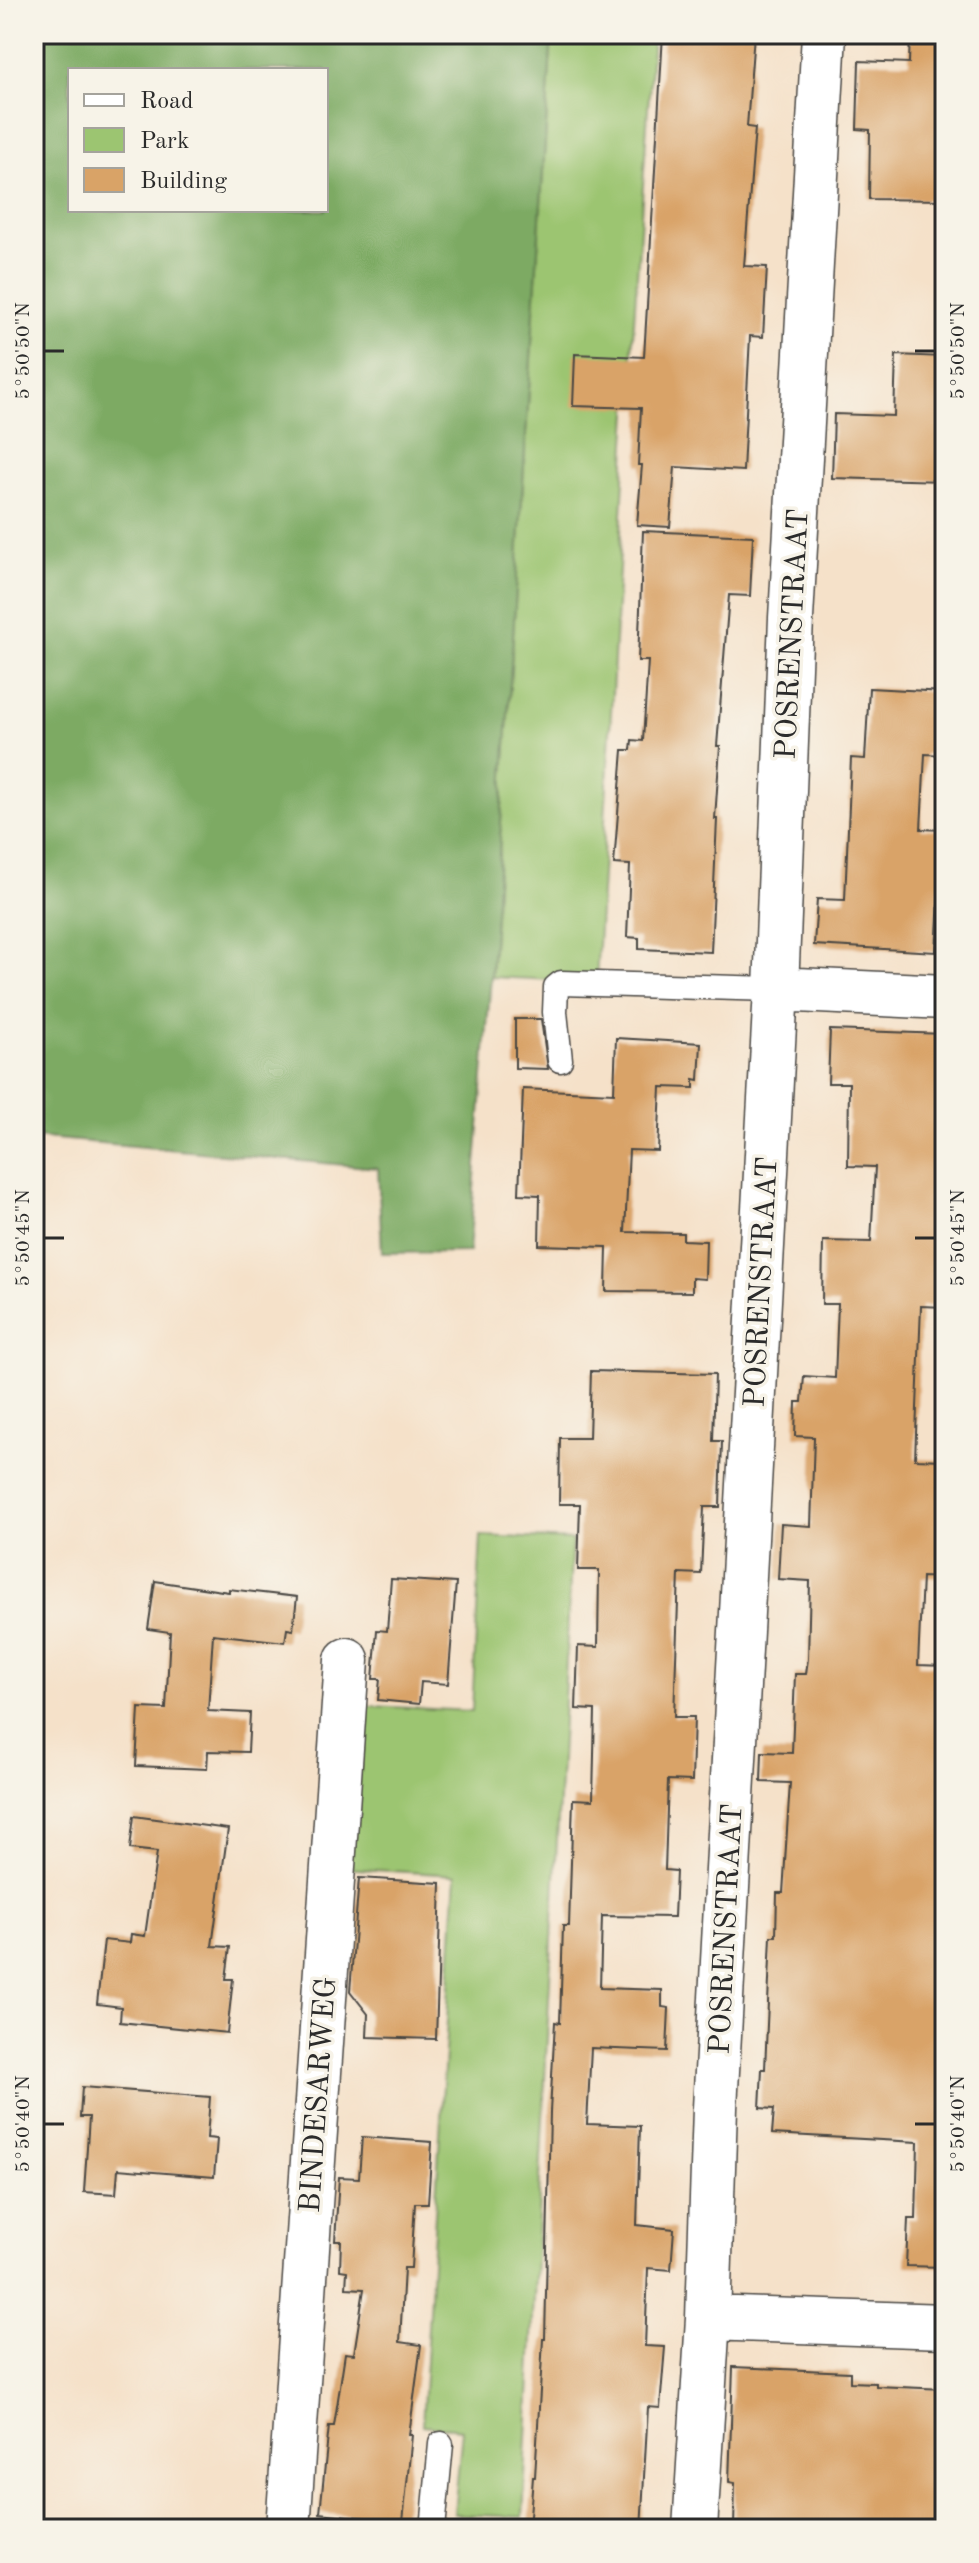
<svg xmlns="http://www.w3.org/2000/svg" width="979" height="2563" font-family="'Old Standard TT',serif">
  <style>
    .green { fill: #9cc571; stroke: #64784e; stroke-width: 2 }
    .forest { fill: #7daa63; stroke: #546a47; stroke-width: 2; fill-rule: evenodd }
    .building { fill: #d9a367 }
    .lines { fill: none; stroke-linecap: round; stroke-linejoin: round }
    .service-casing { stroke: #494643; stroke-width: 27 }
    .minor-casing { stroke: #494643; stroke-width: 47 }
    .service { stroke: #fff; stroke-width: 24 }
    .minor { stroke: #fff; stroke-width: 44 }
    .ticks { fill: none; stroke: #2b2b2b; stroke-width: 3 }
    .labels { text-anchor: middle; stroke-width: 7; stroke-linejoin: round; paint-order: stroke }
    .street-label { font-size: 30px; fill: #2b2b2b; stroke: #f7f3e8 }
    .neatline { fill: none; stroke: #2b2b2b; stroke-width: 3 }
    .ticks-label { font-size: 20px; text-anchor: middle; fill: #2b2b2b }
  </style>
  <rect width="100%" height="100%" fill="#f7f3e8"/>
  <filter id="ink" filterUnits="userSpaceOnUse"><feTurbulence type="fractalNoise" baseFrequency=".0125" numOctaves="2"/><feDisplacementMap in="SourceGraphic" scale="16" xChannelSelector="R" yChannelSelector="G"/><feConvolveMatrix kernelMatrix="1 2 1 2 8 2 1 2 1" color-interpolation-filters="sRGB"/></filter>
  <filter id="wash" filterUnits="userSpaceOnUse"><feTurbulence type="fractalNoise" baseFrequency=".006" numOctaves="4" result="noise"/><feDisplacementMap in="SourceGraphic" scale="32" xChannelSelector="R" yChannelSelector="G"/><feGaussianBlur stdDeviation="1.8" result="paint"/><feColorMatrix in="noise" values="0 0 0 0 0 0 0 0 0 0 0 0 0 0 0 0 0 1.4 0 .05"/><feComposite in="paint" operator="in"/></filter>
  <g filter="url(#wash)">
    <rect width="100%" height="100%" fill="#f5e1c9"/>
    <path class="green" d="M 552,34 L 653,34 L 626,443 L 596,982 L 491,977 Z
      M 481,1536 L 572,1540 L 523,2517 L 454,2514 L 462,2429 L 422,2425 L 456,1875 L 342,1868 L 353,1705 L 472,1711 Z"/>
    <path class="forest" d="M 34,34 L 552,34 L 491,977 L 469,1252 L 382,1253 L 378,1168 L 34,1137 ZM 70,70 L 326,70 L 326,210 L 70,210 Z"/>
    <g id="blocks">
      <path class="building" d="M 663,34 L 754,34 L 747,127 L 755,128 L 744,266 L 767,267 L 763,337 L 750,336 L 743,471 L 675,467 L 670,527 L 637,525 L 642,465 L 638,465 L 641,408 L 573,406 L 575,354 L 644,357 Z
        M 910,34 L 945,34 L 945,200 L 869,199 L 870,130 L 857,129 L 859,61 L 909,63 Z
        M 896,355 L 945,357 L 945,481 L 832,478 L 834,414 L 894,416 Z
        M 643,531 L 753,536 L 750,596 L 729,595 L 717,746 L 720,746 L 715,819 L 717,819 L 711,952 L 639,949 L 639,938 L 627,937 L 630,865 L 614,864 L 623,750 L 631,750 L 632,740 L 643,741 L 648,661 L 638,661 Z
        M 869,688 L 945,692 L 945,755 L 925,754 L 921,829 L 945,830 L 945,879 L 940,879 L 936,952 L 814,945 L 817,899 L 845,900 L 851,758 L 865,759 Z
        M 515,1019 L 541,1019 L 548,1069 L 515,1068 Z
        M 830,1030 L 945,1034 L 944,1168 L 938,1245 L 945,1245 L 945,1307 L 921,1306 L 915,1459 L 943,1460 L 940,1528 L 945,1528 L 945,1578 L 922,1577 L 918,1665 L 945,1666 L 945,2267 L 906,2266 L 908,2219 L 916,2219 L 918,2142 L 772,2134 L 774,2109 L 760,2108 L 762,2069 L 765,2069 L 771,1936 L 776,1936 L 777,1893 L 783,1893 L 790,1783 L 761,1782 L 762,1752 L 792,1753 L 795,1674 L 806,1674 L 808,1659 L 810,1581 L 778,1579 L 781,1524 L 811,1526 L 814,1437 L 795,1436 L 796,1402 L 802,1402 L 804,1376 L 835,1378 L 838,1304 L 822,1304 L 823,1241 L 871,1242 L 875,1167 L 848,1166 L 849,1083 L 828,1083 Z
        M 616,1038 L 701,1043 L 699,1080 L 694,1079 L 694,1088 L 661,1087 L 658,1151 L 629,1150 L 625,1232 L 683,1233 L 683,1240 L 706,1241 L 705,1279 L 692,1278 L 692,1292 L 606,1291 L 607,1247 L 539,1245 L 540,1195 L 519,1194 L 523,1089 L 614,1093 Z
        M 591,1371 L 715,1374 L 713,1441 L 722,1441 L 720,1507 L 704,1507 L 701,1574 L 679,1573 L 674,1717 L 694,1717 L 692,1781 L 668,1780 L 665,1870 L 676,1871 L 674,1917 L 602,1916 L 600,1988 L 662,1990 L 662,2007 L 669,2008 L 667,2051 L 591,2048 L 587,2124 L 640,2126 L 637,2225 L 674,2229 L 671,2270 L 648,2268 L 645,2346 L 665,2347 L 660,2408 L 648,2407 L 641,2529 L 529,2529 L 533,2477 L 535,2477 L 543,2339 L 545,2339 L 550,2112 L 555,2022 L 560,2023 L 563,1926 L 569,1926 L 573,1799 L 593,1800 L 595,1710 L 576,1709 L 578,1646 L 598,1647 L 599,1570 L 578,1570 L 580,1504 L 559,1504 L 560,1438 L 589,1438 Z
        M 391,1579 L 456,1583 L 448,1684 L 421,1682 L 419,1704 L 378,1700 L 380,1679 L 373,1679 L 377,1630 L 387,1631 Z
        M 155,1581 L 229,1592 L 229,1589 L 297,1597 L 293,1630 L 287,1629 L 285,1642 L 213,1634 L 208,1711 L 250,1713 L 248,1752 L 208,1751 L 207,1769 L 136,1766 L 139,1708 L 166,1709 L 170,1632 L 148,1629 Z
        M 134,1816 L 228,1829 L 212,1946 L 230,1947 L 226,1979 L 233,1979 L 227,2033 L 120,2022 L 121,2007 L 97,2004 L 104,1940 L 130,1943 L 131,1934 L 145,1936 L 157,1852 L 130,1849 Z
        M 359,1878 L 441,1883 L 436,2039 L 367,2037 L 368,2014 L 350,1991 Z
        M 82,2087 L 210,2097 L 207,2138 L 217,2139 L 214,2177 L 118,2169 L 116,2194 L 84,2192 L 89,2117 L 80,2117 Z
        M 362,2137 L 432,2142 L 428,2203 L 415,2203 L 411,2268 L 404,2268 L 400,2342 L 421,2345 L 409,2435 L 412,2435 L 403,2522 L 320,2513 L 329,2426 L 334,2426 L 345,2353 L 354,2354 L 364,2289 L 346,2288 L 347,2271 L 340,2270 L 341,2241 L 335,2241 L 339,2177 L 359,2178 Z
        M 733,2367 L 850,2372 L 850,2382 L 876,2383 L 876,2386 L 945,2389 L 945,2529 L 734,2529 L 735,2483 L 729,2482 Z"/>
    </g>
  </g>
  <g filter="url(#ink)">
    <use href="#blocks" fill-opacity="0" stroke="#494643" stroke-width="2"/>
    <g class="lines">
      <defs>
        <path id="service" d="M 560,1060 L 555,1012 L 556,987 L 561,983 L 776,989
          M 433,2529 L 441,2444"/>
        <path id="minor" d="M 776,989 L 945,997
          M 708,2318 L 945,2326
          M 288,2529 L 347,1660
          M 695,2529 L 708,2318 L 715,2108 L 776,989 L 791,618 L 824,34"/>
      </defs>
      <use href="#service" class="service-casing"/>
      <use href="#minor" class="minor-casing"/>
      <use href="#service" class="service"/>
      <use href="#minor" class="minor"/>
    </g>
  </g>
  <path class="ticks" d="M 44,351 L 64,351M 915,351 L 935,351M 44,1238 L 64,1238M 915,1238 L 935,1238M 44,2124 L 64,2124M 915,2124 L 935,2124"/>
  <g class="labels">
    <g class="street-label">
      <text transform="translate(791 634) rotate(-87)" y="10">POSRENSTRAAT</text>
      <text transform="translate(760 1282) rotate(-87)" y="10">POSRENSTRAAT</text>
      <text transform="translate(725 1929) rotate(-87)" y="10">POSRENSTRAAT</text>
      <text transform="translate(317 2095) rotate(-86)" y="10">BINDESARWEG</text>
    </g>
  </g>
  <rect width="979" height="2563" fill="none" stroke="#f7f3e8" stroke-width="88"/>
  <rect x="68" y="68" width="260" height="144" fill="#f7f3e8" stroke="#a5a39c" stroke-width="2"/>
  <rect x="84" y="94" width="40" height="12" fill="#ffffff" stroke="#a5a39c" stroke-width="2"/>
  <text x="140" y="108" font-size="24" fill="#2b2b2b">Road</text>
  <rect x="84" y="128" width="40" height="24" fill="#9cc571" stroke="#a5a39c" stroke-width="2"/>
  <text x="140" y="148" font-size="24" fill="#2b2b2b">Park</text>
  <rect x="84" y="168" width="40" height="24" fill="#d9a367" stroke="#a5a39c" stroke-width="2"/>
  <text x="140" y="188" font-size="24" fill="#2b2b2b">Building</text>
  <rect x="44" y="44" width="891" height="2475" class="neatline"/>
  <g class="ticks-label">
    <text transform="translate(22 351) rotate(-90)" y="7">5°50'50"N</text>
    <text transform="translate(957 351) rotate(-90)" y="7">5°50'50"N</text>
    <text transform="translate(22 1238) rotate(-90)" y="7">5°50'45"N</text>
    <text transform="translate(957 1238) rotate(-90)" y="7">5°50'45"N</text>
    <text transform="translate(22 2124) rotate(-90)" y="7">5°50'40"N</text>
    <text transform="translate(957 2124) rotate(-90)" y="7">5°50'40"N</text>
  </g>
</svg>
